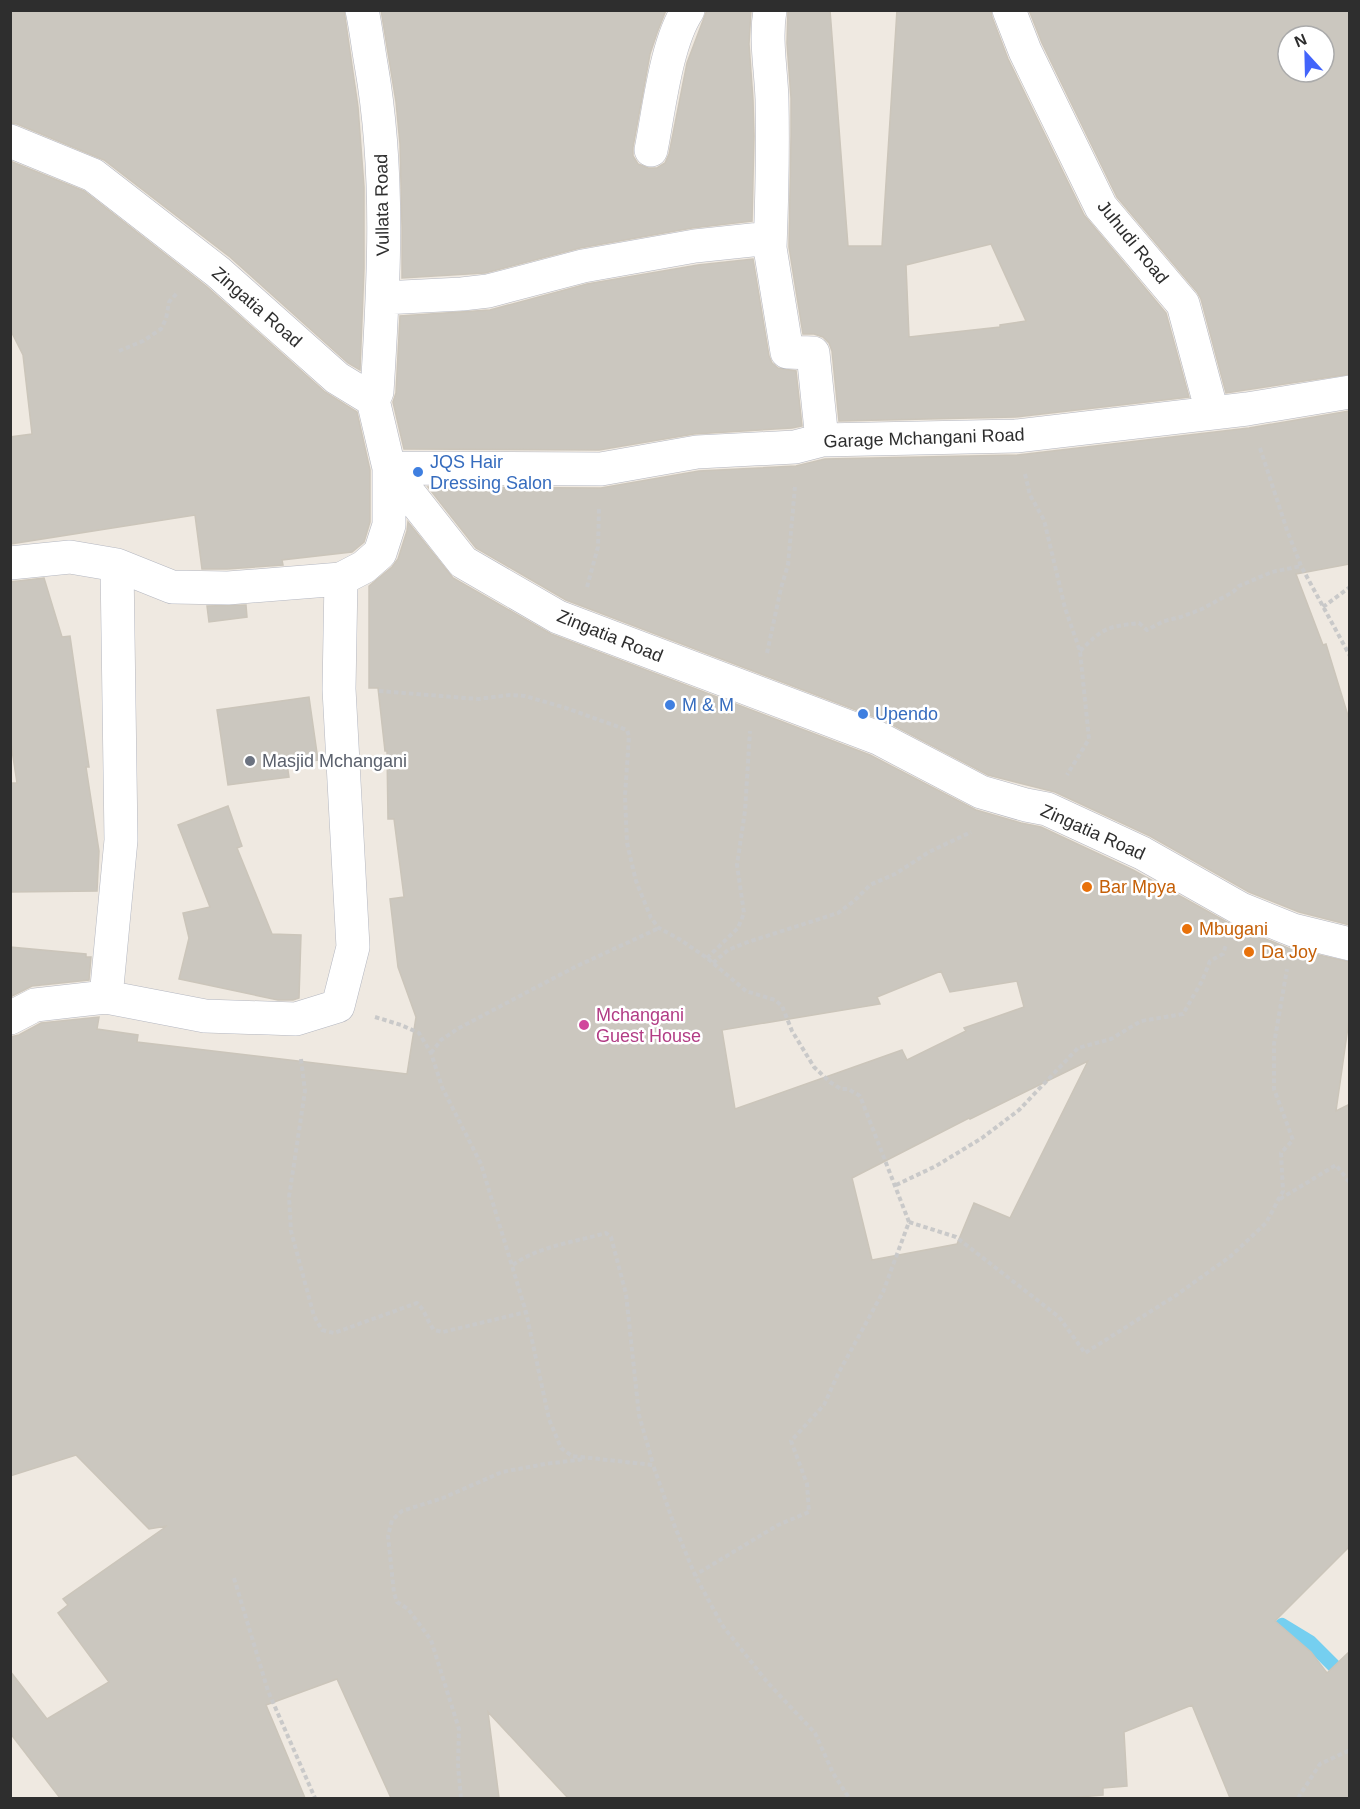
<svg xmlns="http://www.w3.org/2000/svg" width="1360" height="1809" font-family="Helvetica,sans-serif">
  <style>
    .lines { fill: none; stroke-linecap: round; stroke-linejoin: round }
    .stream { stroke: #75cff0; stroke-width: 14 }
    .building { fill: #cbc7bf; stroke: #cbc5ba; stroke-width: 1.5; fill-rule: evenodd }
    .street-casing { stroke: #b4b7c1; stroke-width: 34 }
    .path { stroke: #c9c9c9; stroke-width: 4; stroke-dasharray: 4.5 3; stroke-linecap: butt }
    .street { stroke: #fff; stroke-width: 33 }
    .shop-dot { fill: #3f7fe0; stroke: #fff; stroke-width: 2 }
    .worship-dot { fill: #6b7280; stroke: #fff; stroke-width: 2 }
    .food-dot { fill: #e8710a; stroke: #fff; stroke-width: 2 }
    .hotel-dot { fill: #d1479c; stroke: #fff; stroke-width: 2 }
    .labels { text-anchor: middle; stroke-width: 5; stroke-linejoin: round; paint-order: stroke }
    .street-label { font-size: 18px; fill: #2e2e2e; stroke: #fff }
    .shop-label { font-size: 18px; fill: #366cbe; stroke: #fff; text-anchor: start }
    .worship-label { font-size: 18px; fill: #5b616d; stroke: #fff; text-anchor: start }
    .food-label { font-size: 18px; fill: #c56008; stroke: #fff; text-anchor: start }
    .hotel-label { font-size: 18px; fill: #b23c85; stroke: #fff; text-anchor: start }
  </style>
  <rect width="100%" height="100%" fill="#efe9e1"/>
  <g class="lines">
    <path class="stream" d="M 1268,1636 L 1282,1625 L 1310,1642 L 1337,1669 L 1344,1679"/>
  </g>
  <path class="building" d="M 10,10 L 344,10 L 358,107 L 364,187 L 364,268 L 360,370 L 348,363 L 230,257 L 104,160 L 17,124 L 10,123 Z
    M 381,10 L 666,10 L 657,33 L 650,54 L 633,147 L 633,156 L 638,164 L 648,168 L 657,168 L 665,163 L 669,154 L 687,63 L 707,10 L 751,10 L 749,44 L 753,100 L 754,136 L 752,221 L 692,228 L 580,248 L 485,273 L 402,278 L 402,227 L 400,144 L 396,102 Z
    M 788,10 L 830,10 L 848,246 L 882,246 L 897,10 L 991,10 L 992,17 L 1008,59 L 1084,215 L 1166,313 L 1189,397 L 1015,417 L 839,421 L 832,351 L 829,343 L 823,337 L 814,334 L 803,334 L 789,247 L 791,136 L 791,98 L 787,43 ZM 991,244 L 1026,321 L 1000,325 L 1000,327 L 909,337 L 906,265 Z
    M 1029,10 L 1350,10 L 1350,374 L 1226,393 L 1201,299 L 1197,292 L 1117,197 L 1042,43 ZM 1288,36 L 1324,36 L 1324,72 L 1288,72 Z
    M 10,161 L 84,191 L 206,286 L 325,392 L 357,412 L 370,470 L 370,522 L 364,542 L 352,552 L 282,560 L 283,565 L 227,569 L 202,569 L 195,515 L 10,544 L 10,437 L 32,434 L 23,355 L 10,329 Z
    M 753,259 L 769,356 L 772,363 L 778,368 L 796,371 L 802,426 L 792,428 L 694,434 L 599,450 L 404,449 L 393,402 L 396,393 L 400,316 L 490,310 L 587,284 L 698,265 Z
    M 1350,411 L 1350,564 L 1296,574 L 1323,645 L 1326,644 L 1350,722 L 1350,925 L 1299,912 L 1249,892 L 1150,836 L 1055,792 L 988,775 L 885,721 L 566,600 L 476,548 L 428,487 L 601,488 L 699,471 L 796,466 L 825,459 L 1018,455 L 1249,428 Z
    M 408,522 L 453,578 L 551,634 L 870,755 L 976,810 L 1021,823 L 1041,827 L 1133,870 L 1234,926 L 1288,948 L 1350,962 L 1350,1013 L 1336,1111 L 1350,1104 L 1350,1546 L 1275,1621 L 1311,1652 L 1327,1673 L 1350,1651 L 1350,1798 L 1230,1798 L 1192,1705 L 1124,1732 L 1127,1786 L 1103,1788 L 1103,1795 L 1067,1798 L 568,1798 L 488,1712 L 499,1798 L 391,1798 L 337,1679 L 266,1705 L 305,1798 L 60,1798 L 10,1733 L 10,1671 L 47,1719 L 109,1682 L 58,1613 L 68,1605 L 63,1599 L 167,1526 L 149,1529 L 76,1455 L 10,1476 L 10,1037 L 19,1035 L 41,1023 L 99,1017 L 97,1029 L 138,1035 L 137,1042 L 407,1074 L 416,1017 L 398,967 L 390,899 L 404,897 L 394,819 L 388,819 L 387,751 L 385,751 L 378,688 L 369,688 L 369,586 L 392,567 L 398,559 L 407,531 ZM 941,971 L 950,992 L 1017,981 L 1024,1007 L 964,1028 L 966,1031 L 907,1060 L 902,1050 L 735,1109 L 722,1030 L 880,1004 L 877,997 ZM 1088,1061 L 1010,1218 L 974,1203 L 957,1244 L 872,1260 L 852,1178 L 969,1118 L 970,1119 Z
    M 44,578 L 62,637 L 70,636 L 89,767 L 86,767 L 99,851 L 97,891 L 10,892 L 10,783 L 17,783 L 10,737 L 10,582 Z
    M 246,605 L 247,617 L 209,622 L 207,606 Z
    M 309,697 L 318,760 L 287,764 L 289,777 L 228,785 L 217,710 Z
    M 228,806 L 242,846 L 237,848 L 272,934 L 301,935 L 299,998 L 293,1000 L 278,1000 L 179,979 L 189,938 L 183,913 L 210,907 L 178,825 Z
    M 10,947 L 86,954 L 86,957 L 91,957 L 89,980 L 32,986 L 10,997 Z"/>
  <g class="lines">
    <defs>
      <path id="street" d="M 362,10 C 366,28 368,47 371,64 C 390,172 384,283 377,392 L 373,400
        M 770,10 C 765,40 771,69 772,99 C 773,149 772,198 770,248
        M 1009,10 L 1025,51 L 1101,207 L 1183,304 L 1212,412
        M 10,141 L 93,175 L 218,272 L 337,378 L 373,400 L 389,468 L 463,562 L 558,617 L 878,738 L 981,792 L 1026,805 L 1047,809 L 1142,853 L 1241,909 L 1293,930 L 1350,944
        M 651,150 C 659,110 666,43 688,10
        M 383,298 L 462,294 L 488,291 L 583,266 L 695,246 L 761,239 L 770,248 L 787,352 L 813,353 L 822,440
        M 10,563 L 70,557 L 117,565 L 172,587 L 228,588 L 341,579 L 364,567 L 380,553 L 389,525 L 389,468 L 601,469 L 697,452 L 795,447 L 822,440 L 1016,436 L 1247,409 L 1350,392
        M 106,997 L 121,840 L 117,565
        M 10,1018 L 35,1005 L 106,997 L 205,1016 L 296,1019 L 338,1006 L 353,947 L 339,689 L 341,579"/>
    </defs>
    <use href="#street" class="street-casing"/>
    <path class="path" d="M 119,351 L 143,341 L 161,329 L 166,319 L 169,302 L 178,292
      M 1260,448 L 1287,530 L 1301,566 L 1350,656
      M 1025,474 L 1030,495 L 1044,520 L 1065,608 L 1080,651 L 1089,739 L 1067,775
      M 587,587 L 598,547 L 599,509
      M 1323,607 L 1350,587
      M 1080,651 C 1104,627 1107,627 1139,623 L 1147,630 L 1164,621 L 1181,617 L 1202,609 L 1233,592 L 1239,586 L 1272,572 L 1301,566
      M 767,653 L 781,588 L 788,565 L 795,487
      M 379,691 L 478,699 L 510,695 L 525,696 L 566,708 L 627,730 L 629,736 L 625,796 L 627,843 L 636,881 L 651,918 L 659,928 L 679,939 L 707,958 L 746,991 L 775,1000 L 782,1006 L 792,1031 L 814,1067 L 830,1082 L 841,1089 L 848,1089 L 860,1096 L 909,1222 L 883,1292 L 838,1374 L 824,1405 L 791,1441 L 807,1484 L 809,1512 L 778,1525 L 695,1575
      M 707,958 L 738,928 L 744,913 L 737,865 L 745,811 L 750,731
      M 713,963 L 728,950 L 748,942 L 838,913 L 854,901 L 870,885 L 895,874 L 929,852 L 971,832
      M 375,1017 L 401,1025 L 419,1033 L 431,1053 L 442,1087 L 481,1164 L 526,1312 L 549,1419 L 561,1448 L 572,1456 L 653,1465 L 675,1527 L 695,1575 L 722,1625 L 768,1683 L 815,1733 L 833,1773 L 849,1798
      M 431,1053 L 441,1040 L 459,1028 L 575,967 L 659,928
      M 301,1059 L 305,1091 L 289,1197 L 291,1231 L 314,1316 L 322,1330 L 334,1333 L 417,1303 C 425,1310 427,1321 434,1330 L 443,1332 L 526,1312
      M 896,1185 L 936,1166 L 982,1138 L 1019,1110 L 1078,1048 L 1111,1039 L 1141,1021 L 1183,1014 L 1202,981 L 1210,961 L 1223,954 L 1226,945
      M 1280,1199 L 1336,1165 L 1350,1183
      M 909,1222 L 956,1237 L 1059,1317 L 1085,1353 L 1175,1296 L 1231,1256 L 1266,1223 L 1283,1191 L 1281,1153 L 1293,1140 L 1274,1089 L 1274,1044 L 1287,969
      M 513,1265 C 539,1246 575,1242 606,1233 L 611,1237 L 626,1294 L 639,1415 L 653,1464
      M 234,1578 L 268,1691 L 315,1798
      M 461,1798 L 458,1765 L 459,1729 L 431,1640 L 408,1609 L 397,1602 L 394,1593 L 388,1536 L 392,1520 L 402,1511 L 443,1498 L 502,1472 L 545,1464 L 585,1459
      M 1298,1798 L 1320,1764 L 1350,1750"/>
    <use href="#street" class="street"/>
  </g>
  <g class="shop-dot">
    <circle cx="418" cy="472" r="6"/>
    <circle cx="670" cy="705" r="6"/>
    <circle cx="863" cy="714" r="6"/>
  </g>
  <circle class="worship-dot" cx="250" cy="761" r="6"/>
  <g class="food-dot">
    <circle cx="1087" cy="887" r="6"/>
    <circle cx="1187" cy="929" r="6"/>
    <circle cx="1249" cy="952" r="6"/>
  </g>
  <circle class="hotel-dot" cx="584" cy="1025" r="6"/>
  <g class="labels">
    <g class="street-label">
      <text transform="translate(382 205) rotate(-91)" y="6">Vullata Road</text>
      <text transform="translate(1133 242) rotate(51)" y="6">Juhudi Road</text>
      <text transform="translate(257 307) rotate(41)" y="6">Zingatia Road</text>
      <text transform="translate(924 438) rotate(-2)" y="6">Garage Mchangani Road</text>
      <text transform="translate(610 636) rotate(22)" y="6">Zingatia Road</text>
      <text transform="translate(1093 832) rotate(24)" y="6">Zingatia Road</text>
    </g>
    <g class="shop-label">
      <text x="430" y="468">JQS Hair<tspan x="430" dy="21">Dressing Salon</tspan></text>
      <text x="682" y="711">M &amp; M</text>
      <text x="875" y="720">Upendo</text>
    </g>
    <g class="worship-label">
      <text x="262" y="767">Masjid Mchangani</text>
    </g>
    <g class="food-label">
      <text x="1099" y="893">Bar Mpya</text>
      <text x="1199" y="935">Mbugani</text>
      <text x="1261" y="958">Da Joy</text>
    </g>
    <g class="hotel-label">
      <text x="596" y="1021">Mchangani<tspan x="596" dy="21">Guest House</tspan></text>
    </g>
  </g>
  <rect width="1360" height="1809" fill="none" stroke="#2e2e2e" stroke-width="24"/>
  <g transform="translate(1306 54) rotate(338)"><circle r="28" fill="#ffffff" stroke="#ababab" stroke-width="1.5"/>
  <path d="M0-4.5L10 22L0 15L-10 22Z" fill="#4264fb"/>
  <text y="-9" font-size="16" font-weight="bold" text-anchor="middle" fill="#2e2e2e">N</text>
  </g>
</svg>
